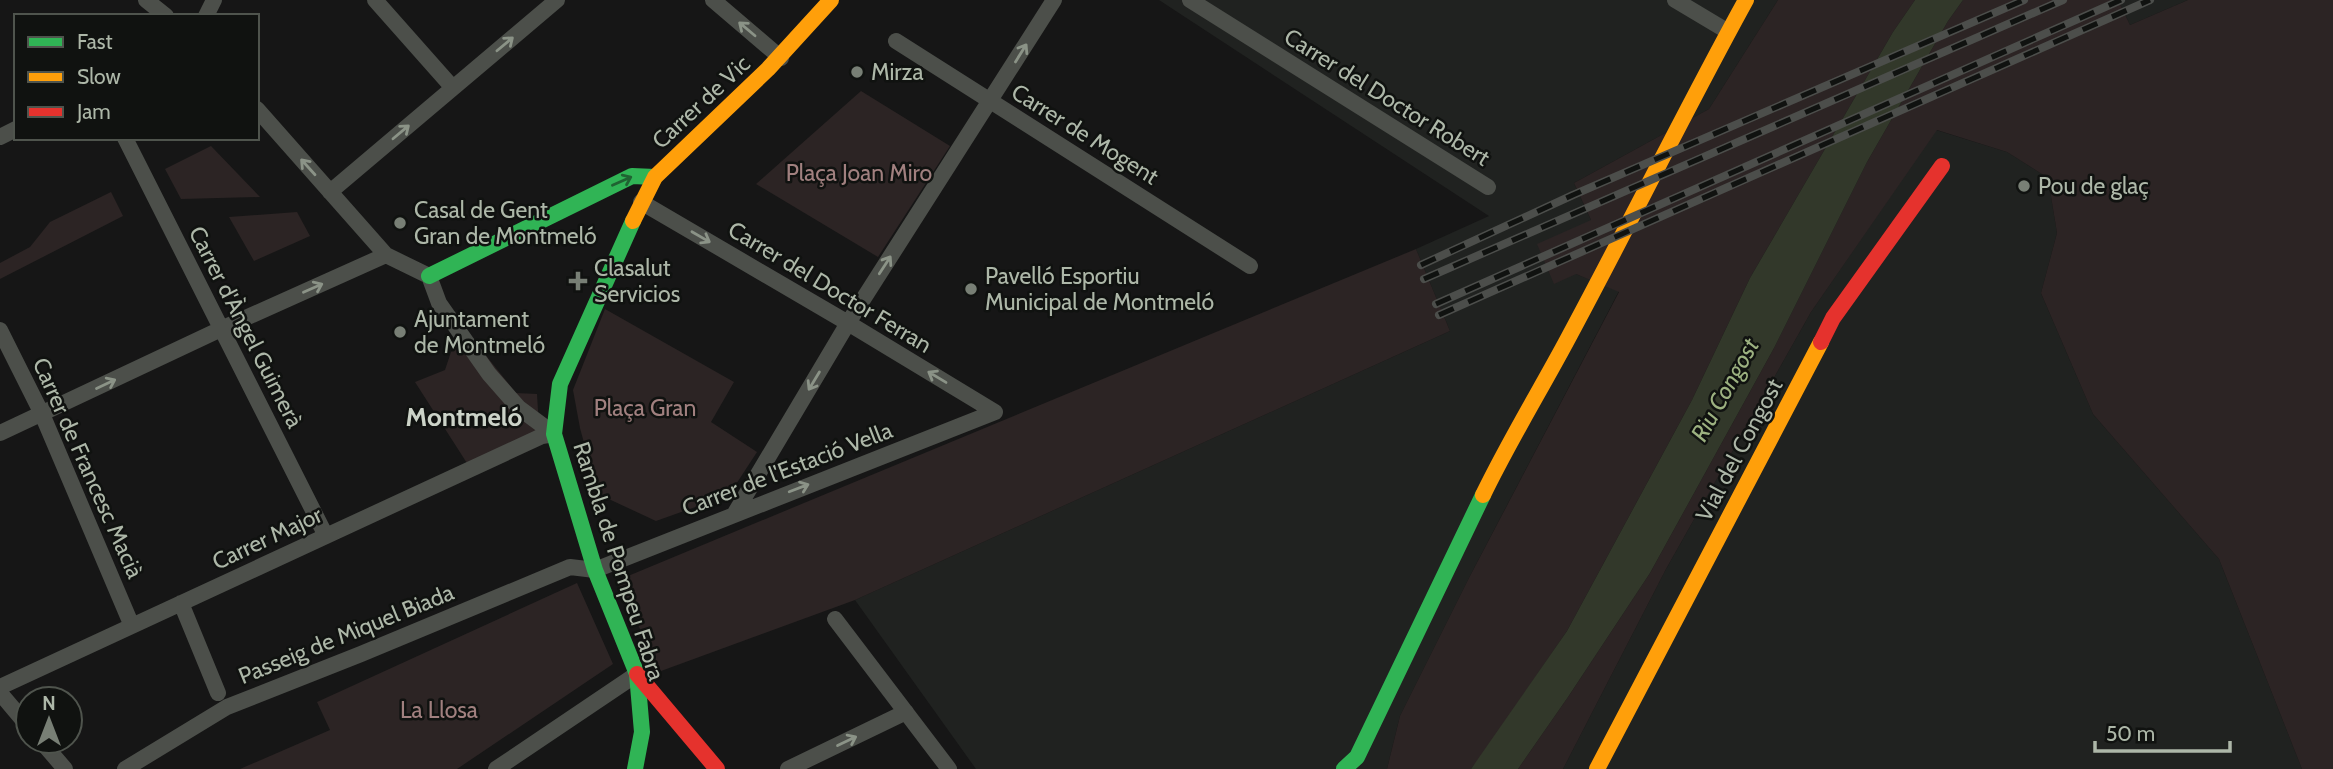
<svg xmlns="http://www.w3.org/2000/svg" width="2333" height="769" font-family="Cabin,sans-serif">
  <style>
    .built { fill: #202220 }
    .green { fill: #2c2424 }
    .water { fill: #32382a }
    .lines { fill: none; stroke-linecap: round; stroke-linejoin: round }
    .street { stroke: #4c4f4a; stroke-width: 16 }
    .fast { stroke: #30b455; stroke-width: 16 }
    .slow { stroke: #ff9f0a; stroke-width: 16 }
    .jam { stroke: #e5322d; stroke-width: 16 }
    .rail-casing { stroke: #4c4e4b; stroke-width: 8 }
    .rail { stroke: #101210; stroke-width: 5; stroke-dasharray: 16; stroke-linecap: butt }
    .oneway { stroke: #8b9387 }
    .oneway2 { stroke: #206332 }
    .poi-dot { fill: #787f75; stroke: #101210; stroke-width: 2.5 }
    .labels { text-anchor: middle; stroke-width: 5; stroke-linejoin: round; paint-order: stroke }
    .poi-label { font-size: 23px; fill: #adb7a8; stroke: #101210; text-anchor: start }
    .street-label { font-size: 23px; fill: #adb7a8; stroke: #101210 }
    .park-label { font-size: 23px; fill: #a1807f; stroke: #101210 }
    .water-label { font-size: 24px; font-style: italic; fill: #9cb180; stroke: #101210 }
    .quarter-label { font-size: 26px; font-weight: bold; fill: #ccd3c8; stroke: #101210 }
  </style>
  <rect width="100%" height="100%" fill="#161616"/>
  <path class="built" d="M 1159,0 L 1778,0 L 1709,109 L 1574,183 L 1591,220 L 1576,274 L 1619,291 L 1470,576 L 1400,716 L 1387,769 L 976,769 L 855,600 L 1450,331 L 1416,249 L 1489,216 Z
    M 2118,0 L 2188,0 L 2130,25 Z
    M 1936,130 L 2007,152 L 2048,178 L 2057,233 L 2041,293 L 2093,414 L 2219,559 L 2302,769 L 1563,769 L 1666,569 L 1811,312 Z"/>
  <path class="green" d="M 1778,0 L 1915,0 L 1893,32 L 1750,278 L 1692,400 L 1567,631 L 1479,759 L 1471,769 L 1387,769 L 1400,716 L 1470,576 L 1619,292 L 1576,274 L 1554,284 L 1537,244 L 1591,220 L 1574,183 L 1709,109 Z
    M 1963,0 L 2118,0 L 2130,25 L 2188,0 L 2333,0 L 2333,769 L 2302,769 L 2219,559 L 2093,414 L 2041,293 L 2057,233 L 2048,178 L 2007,152 L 1937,130 L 1811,312 L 1666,569 L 1563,769 L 1518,769 L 1568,697 L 1650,573 L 1774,348 L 1867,162 L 1948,21 Z
    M 861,91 L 950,146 L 878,257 L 756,184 Z
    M 211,146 L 260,197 L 181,199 L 165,169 Z
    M 111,192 L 123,216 L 0,279 L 0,263 L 30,247 L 50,222 Z
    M 297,212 L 310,236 L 254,261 L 229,217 Z
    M 1416,249 L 1450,331 L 855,600 L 661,671 L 616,581 Z
    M 605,309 L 734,382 L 711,422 L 757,452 L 729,495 L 656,521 L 598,494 L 580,428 L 573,390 Z
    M 472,338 L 516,393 L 537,394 L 540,443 L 472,471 L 415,382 L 445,370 L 451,352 Z
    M 577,583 L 613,664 L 457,769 L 240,769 L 330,730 L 317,702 Z"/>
  <path class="water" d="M 1915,0 L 1963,0 L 1948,21 L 1867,162 L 1774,348 L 1650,573 L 1568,697 L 1518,769 L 1471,769 L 1567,631 L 1692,400 L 1750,278 L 1893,32 Z"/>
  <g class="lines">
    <path class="street" d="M 146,0 L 166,16
      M 375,0 L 453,88
      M 713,0 L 781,58
      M 1190,0 L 1488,187
      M 1675,0 L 1727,31
      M 206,16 L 214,0
      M 896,41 L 1250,266
      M 257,109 L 386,255 L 429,276 L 439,303 L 489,374 L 519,408 L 554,434
      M 0,137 L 16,129
      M 125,138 L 326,536
      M 330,192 L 557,0
      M 641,202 L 848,323 L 995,412
      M 0,330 L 42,414 L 132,626
      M 0,433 L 221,329 L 386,255
      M 735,513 L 848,323 L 1054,0
      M 181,603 L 218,693
      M 835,619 L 949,769
      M 0,687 L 542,436 L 554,434
      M 0,693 L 28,726
      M 41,741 L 65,769
      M 125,769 L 227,707 L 361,654 L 570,567 L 595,570 L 995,412
      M 496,769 L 637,674
      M 788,769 L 906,712"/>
    <path class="fast" d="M 633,221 L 560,384 L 554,434 L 595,570 L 637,674 L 642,732 L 635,769
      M 429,276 L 632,176 L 655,177
      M 1344,769 L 1357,757 L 1483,495"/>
    <path class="slow" d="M 633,221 L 655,177 L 768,69 L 831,0
      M 1483,495 C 1510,439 1543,386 1572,331 C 1631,221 1686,109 1746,0
      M 1597,769 L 1821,342"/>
    <path class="jam" d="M 1821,342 L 1833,318 L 1942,166
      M 637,674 L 717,769"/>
    <defs>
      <path id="rail" d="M 1421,265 L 1573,195 L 2024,0
        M 1424,279 L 2063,0
        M 1436,304 L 2121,0
        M 1439,315 L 2150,0"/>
    </defs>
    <use href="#rail" class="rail-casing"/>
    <use href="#rail" class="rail"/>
  </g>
  <defs><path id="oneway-shaft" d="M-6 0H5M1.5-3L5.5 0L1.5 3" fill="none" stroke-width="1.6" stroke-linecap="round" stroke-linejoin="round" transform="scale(1.75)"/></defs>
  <g class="oneway">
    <use href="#oneway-shaft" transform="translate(747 29) rotate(-140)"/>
    <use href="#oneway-shaft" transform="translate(505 44) rotate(-40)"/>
    <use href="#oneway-shaft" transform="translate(1021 53) rotate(-58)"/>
    <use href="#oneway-shaft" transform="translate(401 132) rotate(-40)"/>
    <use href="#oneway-shaft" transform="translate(308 167) rotate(-132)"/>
    <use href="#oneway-shaft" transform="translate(701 237) rotate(30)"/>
    <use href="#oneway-shaft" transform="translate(885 265) rotate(-57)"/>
    <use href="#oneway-shaft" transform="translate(313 288) rotate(-24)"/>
    <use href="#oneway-shaft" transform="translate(937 377) rotate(-149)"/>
    <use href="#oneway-shaft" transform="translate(814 381) rotate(121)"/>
    <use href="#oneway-shaft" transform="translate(106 384) rotate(-25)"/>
    <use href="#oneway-shaft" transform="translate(799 488) rotate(-21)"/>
    <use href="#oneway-shaft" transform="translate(847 741) rotate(-26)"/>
  </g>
  <use class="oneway2" href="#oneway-shaft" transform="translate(622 181) rotate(-24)"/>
  <g class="poi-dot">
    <circle cx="857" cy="72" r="7"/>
    <circle cx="2024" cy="186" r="7"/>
    <circle cx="400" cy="223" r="7"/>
    <path d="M574.5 270.5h7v7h7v7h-7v7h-7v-7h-7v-7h7z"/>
    <circle cx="971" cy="289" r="7"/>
    <circle cx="400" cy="332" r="7"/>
  </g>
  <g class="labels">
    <g class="poi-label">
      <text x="871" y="80">Mirza</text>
      <text x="2038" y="194">Pou de glaç</text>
      <text x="414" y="218">Casal de Gent<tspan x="414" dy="26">Gran de Montmeló</tspan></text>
      <text x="594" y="276">Clasalut<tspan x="594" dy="26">Servicios</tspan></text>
      <text x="985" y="284">Pavelló Esportiu<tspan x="985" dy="26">Municipal de Montmeló</tspan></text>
      <text x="414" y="327">Ajuntament<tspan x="414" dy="26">de Montmeló</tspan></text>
    </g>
    <g class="street-label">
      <text transform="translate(1387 97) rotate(32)" y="8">Carrer del Doctor Robert</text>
      <text transform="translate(701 102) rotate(-43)" y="8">Carrer de Vic</text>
      <text transform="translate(1085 134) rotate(32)" y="8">Carrer de Mogent</text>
      <text transform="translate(830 287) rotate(31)" y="8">Carrer del Doctor Ferran</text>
      <text transform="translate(246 327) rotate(63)" y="8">Carrer d'Àngel Guimerà</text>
      <text transform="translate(1739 450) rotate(-62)" y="8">Vial del Congost</text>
      <text transform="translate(88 468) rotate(66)" y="8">Carrer de Francesc Macià</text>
      <text transform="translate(787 469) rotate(-21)" y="8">Carrer de l'Estació Vella</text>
      <text transform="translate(267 538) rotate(-25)" y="8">Carrer Major</text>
      <text transform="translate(619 561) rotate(72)" y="8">Rambla de Pompeu Fabra</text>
      <text transform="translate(346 634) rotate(-22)" y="8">Passeig de Miquel Biada</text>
    </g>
    <g class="park-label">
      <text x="859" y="181">Plaça Joan Miro</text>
      <text x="645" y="416">Plaça Gran</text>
      <text x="439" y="718">La Llosa</text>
    </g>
    <g class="water-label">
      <text transform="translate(1725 390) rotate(-61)" y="8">Riu Congost</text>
    </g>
    <g class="quarter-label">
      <text x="464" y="426">Montmeló</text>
    </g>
  </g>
  <rect x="14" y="14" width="245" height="126" fill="#101210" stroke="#4f544d" stroke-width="2"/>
  <rect x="28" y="37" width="35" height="10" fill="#30b455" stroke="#4f544d" stroke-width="2"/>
  <text x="77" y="49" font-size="21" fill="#adb7a8">Fast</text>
  <rect x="28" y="72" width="35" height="10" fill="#ff9f0a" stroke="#4f544d" stroke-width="2"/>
  <text x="77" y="84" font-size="21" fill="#adb7a8">Slow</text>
  <rect x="28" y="107" width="35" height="10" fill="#e5322d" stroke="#4f544d" stroke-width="2"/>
  <text x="77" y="119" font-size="21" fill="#adb7a8">Jam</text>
  <g transform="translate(49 720)"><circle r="33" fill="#101210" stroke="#4f544d" stroke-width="2"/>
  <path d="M0-5L12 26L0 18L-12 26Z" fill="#787f75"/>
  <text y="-10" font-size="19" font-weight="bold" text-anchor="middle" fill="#adb7a8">N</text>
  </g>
  <path d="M2095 741v10h135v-10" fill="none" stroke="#adb7a8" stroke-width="3.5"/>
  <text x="2106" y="741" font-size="21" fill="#adb7a8" stroke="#101210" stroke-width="5" paint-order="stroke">50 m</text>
</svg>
